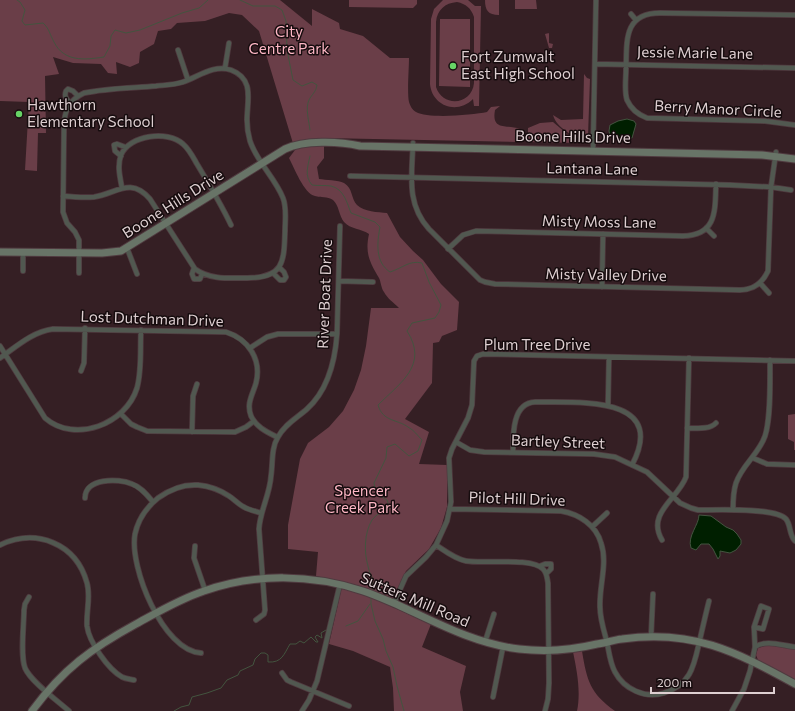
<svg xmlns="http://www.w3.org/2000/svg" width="795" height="711" font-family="Commissioner,sans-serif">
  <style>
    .green { fill: #6a3e48; fill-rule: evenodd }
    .water { fill: #001f00; stroke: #43543f }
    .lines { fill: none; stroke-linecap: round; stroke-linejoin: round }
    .stream { stroke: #43543f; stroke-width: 1 }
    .street-casing { stroke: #503b40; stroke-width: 6 }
    .secondary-casing { stroke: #503b40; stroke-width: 9 }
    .street { stroke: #515850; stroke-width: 4.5 }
    .secondary { stroke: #687467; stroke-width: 7 }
    .poi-dot { fill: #67d466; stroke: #160c0e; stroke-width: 1.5 }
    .labels { text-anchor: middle; stroke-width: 3; stroke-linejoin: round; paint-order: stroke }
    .park-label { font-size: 15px; fill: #fdb7c5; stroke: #160c0e }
    .street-label { font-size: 15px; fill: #decfd1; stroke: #160c0e }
    .poi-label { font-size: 15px; fill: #decfd1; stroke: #160c0e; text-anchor: start }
  </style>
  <rect width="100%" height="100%" fill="#351f24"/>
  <path class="green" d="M 0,0 L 280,0 L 312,26 L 312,9 L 339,23 L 340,29 L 363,36 L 390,58 L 409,58 C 409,69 407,93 409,102 C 410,105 412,110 416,112 C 428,119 473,115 487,112 L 491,107 L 500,106 L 495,110 C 491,132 508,124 520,129 L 522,142 L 324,138 L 324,158 L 317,167 L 319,179 C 326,180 338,180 344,183 C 353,188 351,199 357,205 C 364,212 378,212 387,213 L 400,237 L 413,251 L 423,260 L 441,284 L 459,302 L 457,330 L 442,336 L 439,342 L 433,343 L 432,383 L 405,419 L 429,432 L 419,464 L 447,465 L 447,507 L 441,528 L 429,549 L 406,571 L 390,606 L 431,624 L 422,647 L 466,666 L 460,692 L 463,711 L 394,711 L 393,688 L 390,667 L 353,651 L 329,644 L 343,582 L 316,576 L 318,552 L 288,549 L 288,525 L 300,459 L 308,443 L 329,427 L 343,411 L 354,390 L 361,370 L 366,346 L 371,308 L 399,308 C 394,303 387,298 384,292 C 381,288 381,282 379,278 C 369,261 365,253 369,234 C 362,229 350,229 344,222 C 339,216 339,205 333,200 C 327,196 321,198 315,196 C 304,194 294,167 289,158 L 295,150 L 259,31 L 242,15 L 229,13 L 205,21 L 177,23 L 171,29 L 158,31 L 154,44 L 140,52 L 139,63 L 130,67 L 116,62 L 117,74 L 108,73 L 101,64 L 73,63 L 53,57 L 59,74 L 45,76 L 46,133 L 38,133 L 37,171 L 25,170 L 29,102 L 0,101 Z
    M 349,0 L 417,0 L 417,4 L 413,8 L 349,7 Z
    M 443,0 L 468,0 L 475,6 L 481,6 L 479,106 L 474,106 L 473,99 C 457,115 432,106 430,84 L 431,19 L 434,9 ZM 457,2 C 466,4 471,8 474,17 L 474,83 C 472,105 443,108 436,87 L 436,22 C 437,10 445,3 457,2 Z
    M 485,0 L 499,0 L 499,15 C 488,15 485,10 485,0 Z
    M 515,0 L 536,0 L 537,9 L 515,9 Z
    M 549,0 L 549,43 L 553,44 L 552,48 L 549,48 L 545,34 L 549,33 Z
    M 440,19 L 470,19 L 470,87 L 439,86 Z
    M 584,74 L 587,78 L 590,79 L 588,136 L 588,141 L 586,142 C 574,136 557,129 553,115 L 561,120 L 583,119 Z
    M 553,122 L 566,133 L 583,143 L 530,142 L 528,141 L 528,128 L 540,123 Z
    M 795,414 L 795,450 L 794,450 L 794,442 L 788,439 L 788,415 Z
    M 768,645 L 795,649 L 795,680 L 758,660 L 756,655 L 758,648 Z
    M 582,651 C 587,681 590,693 615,711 L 577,711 C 581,692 577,671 573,652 Z"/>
  <path class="water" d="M 627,119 L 634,121 L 636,124 L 632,138 L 619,137 L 610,135 L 609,131 L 610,125 L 618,121 Z
    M 699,515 L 711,516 L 726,527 L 733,530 L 737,534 L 741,540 L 741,544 L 736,550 L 730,553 L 720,551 L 720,556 L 718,559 L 713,549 L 709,544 L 701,544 L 696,550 L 691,548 C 687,536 699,525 699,515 Z"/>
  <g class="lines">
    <path class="stream" d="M 17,0 L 20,2 L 25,10 L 22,21 L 25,25 L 43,23 C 49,28 50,35 54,42 C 64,62 84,60 104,57 L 110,46 L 111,36 L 115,30 L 126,33 L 140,30 L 182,13 L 199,8 L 208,0
      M 240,0 L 253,6 L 275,6 L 282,10 L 286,21 L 287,50 L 293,80 L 302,86 L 312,82 L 317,85 C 316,92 312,94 309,100 C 305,108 309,121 310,130
      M 310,156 C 308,166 304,176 312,185 C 319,186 325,185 331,186 C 344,189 347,203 351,213 L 375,222 L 380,227 C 377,243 375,262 390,272 C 403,268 409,260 422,263 L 429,282 L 441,305 L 439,312 L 435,318 L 412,323 L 407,331 C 429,365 400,383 378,405 C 383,422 397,419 408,427 C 414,430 418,436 422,440 L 418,451 L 409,456 L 395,444 L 387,447 L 386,458 L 374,483 L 376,493 L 387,500 L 389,506 C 384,511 376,514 372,520 C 364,533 364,553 368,566 C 370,578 375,575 372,590
      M 371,597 L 371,604 L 375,621 L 383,639 L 386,651 L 393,667 L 397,686 L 404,711
      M 346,626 L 358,621 L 370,604
      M 174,711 L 181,707 L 189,705 L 192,697 L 207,693 L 221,688 L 227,680 L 238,675 L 240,671 L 253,665 L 255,659 L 261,653 L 265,653 L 268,655 L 268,662 C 282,663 284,654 290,644 L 296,644 L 300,641 L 304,643 L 311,637 L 316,642 L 318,642 L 315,637 L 317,635 L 322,638 L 321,633 L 326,630"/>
    <defs>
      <path id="street" d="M 631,14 L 636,20
        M 795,15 L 660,13 C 623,13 627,42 626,69 C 626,79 624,91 627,100 C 631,109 639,115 647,118 L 765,121 L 795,125
        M 178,50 L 188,80
        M 595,64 L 795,68
        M 225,68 L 229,43
        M 70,103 C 66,99 64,96 66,91 L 68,89 L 73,91 L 78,96
        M 413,143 C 412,175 406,204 429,229 L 480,280 L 485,282 L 495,284 L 740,290 C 753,290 762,284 768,271 L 771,187 L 776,152
        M 593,151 L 596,0
        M 121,156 L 115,151 L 114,145 L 117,144 L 125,147
        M 350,176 L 730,185 L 771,187 L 791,190
        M 122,188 C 120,177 117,166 121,155 C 129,135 168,130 183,144 C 189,149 193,157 197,164 C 209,184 221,204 231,225
        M 63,196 C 73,197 84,198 94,197 C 116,194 130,176 150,199 L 195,269 C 210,280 230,278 247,278 C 284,278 284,262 285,231 C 285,220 287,208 283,198 C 275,178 257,162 250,141 C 248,134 247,127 247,120 C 247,101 255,79 231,70 C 214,64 198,77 183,82 C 174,85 165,85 156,86 C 132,88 107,88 84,93 C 69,100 64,111 64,127 L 63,212 L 67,223 L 75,232 L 79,240 L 79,273
        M 706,228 L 714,236
        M 127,248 L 137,274
        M 448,249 L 463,235 L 476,231 L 683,236 C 717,235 715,211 716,184
        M 194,268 L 192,274 L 194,279 L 200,279 L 202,274
        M 23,271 L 23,252
        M 273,273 L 280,280 L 284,280 L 286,277 L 284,272 L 280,268
        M 339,281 L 373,282
        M 760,283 L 769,293
        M 602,287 L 603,234
        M 0,346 L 45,418 C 75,444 126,424 137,388 C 142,370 140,349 141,330
        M 250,348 L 267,337 L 278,334 L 337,334
        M 0,358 C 17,346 32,332 53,329 L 226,332 C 248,339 262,359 256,383 C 253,394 246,403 251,416 C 256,427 267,432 277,437
        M 81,371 L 84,363 L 85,328
        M 608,405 L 609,357
        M 121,414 L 131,424 L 137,427 L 147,431 L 235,432 L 246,427 L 254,421
        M 687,428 C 697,428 709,430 716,423
        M 192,432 L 193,396 L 197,384
        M 456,442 L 470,450 L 484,452 L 594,454 L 615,457 L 647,472 L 680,503 L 691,508 L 698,510 C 715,510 775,507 786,519 C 791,525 789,535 795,541
        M 513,452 C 513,435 512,403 535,402 C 576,403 669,394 632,465
        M 753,458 L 767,464 L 795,465
        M 85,498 C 85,478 118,478 132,484 C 141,487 147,495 153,502
        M 450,509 L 561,511 C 579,514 596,525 601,543 C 608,563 599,586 600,607 C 600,619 604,631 607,642 C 609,652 610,663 615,672 C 624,689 645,699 664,693 C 692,684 694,665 700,639 C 703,626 706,613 709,601
        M 733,510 C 733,501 733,492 736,483 C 742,465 759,454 765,436 C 771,418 770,381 770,360
        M 592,527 L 607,513
        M 662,540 C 646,513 678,499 686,477 L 689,358
        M 0,545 C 36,528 76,543 87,583 C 91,597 86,611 87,626 C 89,642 108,669 122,677 C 126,679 130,679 134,680
        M 436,545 C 445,551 455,559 466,561 C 483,564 532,557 543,569 C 547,573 547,578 548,583 L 549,683 L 548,699 L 545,711
        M 195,546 L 194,558 L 205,590
        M 540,566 L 545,564 L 551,564 L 551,569 L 547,573
        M 29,597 L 25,604 L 24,610 C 24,625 20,655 25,668 C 31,682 58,701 69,711
        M 394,603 L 406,576 L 426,557 L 436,545 L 447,521 L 451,502 L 449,458 L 452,449 L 468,418 L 472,405 L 474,361 L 477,356 L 483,354 L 795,361
        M 256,620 L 264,614 L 265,610 L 259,529 C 260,511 270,494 271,476 C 273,463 271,448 278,437 C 285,424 297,418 307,409 C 328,390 335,362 337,334 L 340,226
        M 651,637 L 653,594
        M 485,642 L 494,614
        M 755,647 C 766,639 783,646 795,647
        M 201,653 C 163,651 129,567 135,534 C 138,520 147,507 158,498 C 169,490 183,484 198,485 C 209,486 220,490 229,496 C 234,499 238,504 244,507 C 249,510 255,511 261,513
        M 282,673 L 287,680 L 291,682 L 349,706
        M 493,697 L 503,647
        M 302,711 L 309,700 L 317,681 L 340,584
        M 732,711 L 744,689 L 750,671 L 755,647 L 754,627 L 761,606 L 769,609 L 763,629 L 754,627"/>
      <path id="secondary" d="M 0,252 L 102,253 L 121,251 L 285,149 C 304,140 339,141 360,146 L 762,155 L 795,159
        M 32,711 C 63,669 92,648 136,624 C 158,612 180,599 204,591 C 255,573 312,574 363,591 C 375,595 386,600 398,605 C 437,623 476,644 519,649 C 545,652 572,650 597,644 C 606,643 613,640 622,639 C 692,629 735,651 795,684"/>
    </defs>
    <use href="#street" class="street-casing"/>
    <use href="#secondary" class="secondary-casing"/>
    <use href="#street" class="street"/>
    <use href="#secondary" class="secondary"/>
  </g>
  <g class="poi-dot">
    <circle cx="453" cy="66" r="4"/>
    <circle cx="19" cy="114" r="4"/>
  </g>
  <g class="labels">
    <g class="park-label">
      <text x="289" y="37">City<tspan x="289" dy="17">Centre Park</tspan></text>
      <text x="362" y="496">Spencer<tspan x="362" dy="17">Creek Park</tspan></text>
    </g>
    <g class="street-label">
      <text transform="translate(695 53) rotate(1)" y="5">Jessie Marie Lane</text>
      <text transform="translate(718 109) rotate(3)" y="5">Berry Manor Circle</text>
      <text transform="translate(573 137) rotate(1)" y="5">Boone Hills Drive</text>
      <text transform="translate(592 169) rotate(1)" y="5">Lantana Lane</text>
      <text transform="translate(173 204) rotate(-32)" y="5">Boone Hills Drive</text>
      <text transform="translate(599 222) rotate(1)" y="5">Misty Moss Lane</text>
      <text transform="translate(606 275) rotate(1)" y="5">Misty Valley Drive</text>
      <text transform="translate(325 294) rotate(-88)" y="5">River Boat Drive</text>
      <text transform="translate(152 319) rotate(2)" y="5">Lost Dutchman Drive</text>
      <text x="537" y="350">Plum Tree Drive</text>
      <text transform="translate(558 442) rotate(2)" y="5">Bartley Street</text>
      <text transform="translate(517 499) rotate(2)" y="5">Pilot Hill Drive</text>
      <text transform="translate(415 600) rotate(23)" y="5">Sutters Mill Road</text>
    </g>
    <g class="poi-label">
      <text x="461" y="62">Fort Zumwalt<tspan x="461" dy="17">East High School</tspan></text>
      <text x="27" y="110">Hawthorn<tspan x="27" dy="17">Elementary School</tspan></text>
    </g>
  </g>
  <path d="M651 687v6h123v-6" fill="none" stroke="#decfd1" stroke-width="2"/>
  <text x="657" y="687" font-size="12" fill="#decfd1" stroke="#160c0e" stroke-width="3" paint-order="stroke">200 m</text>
</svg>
